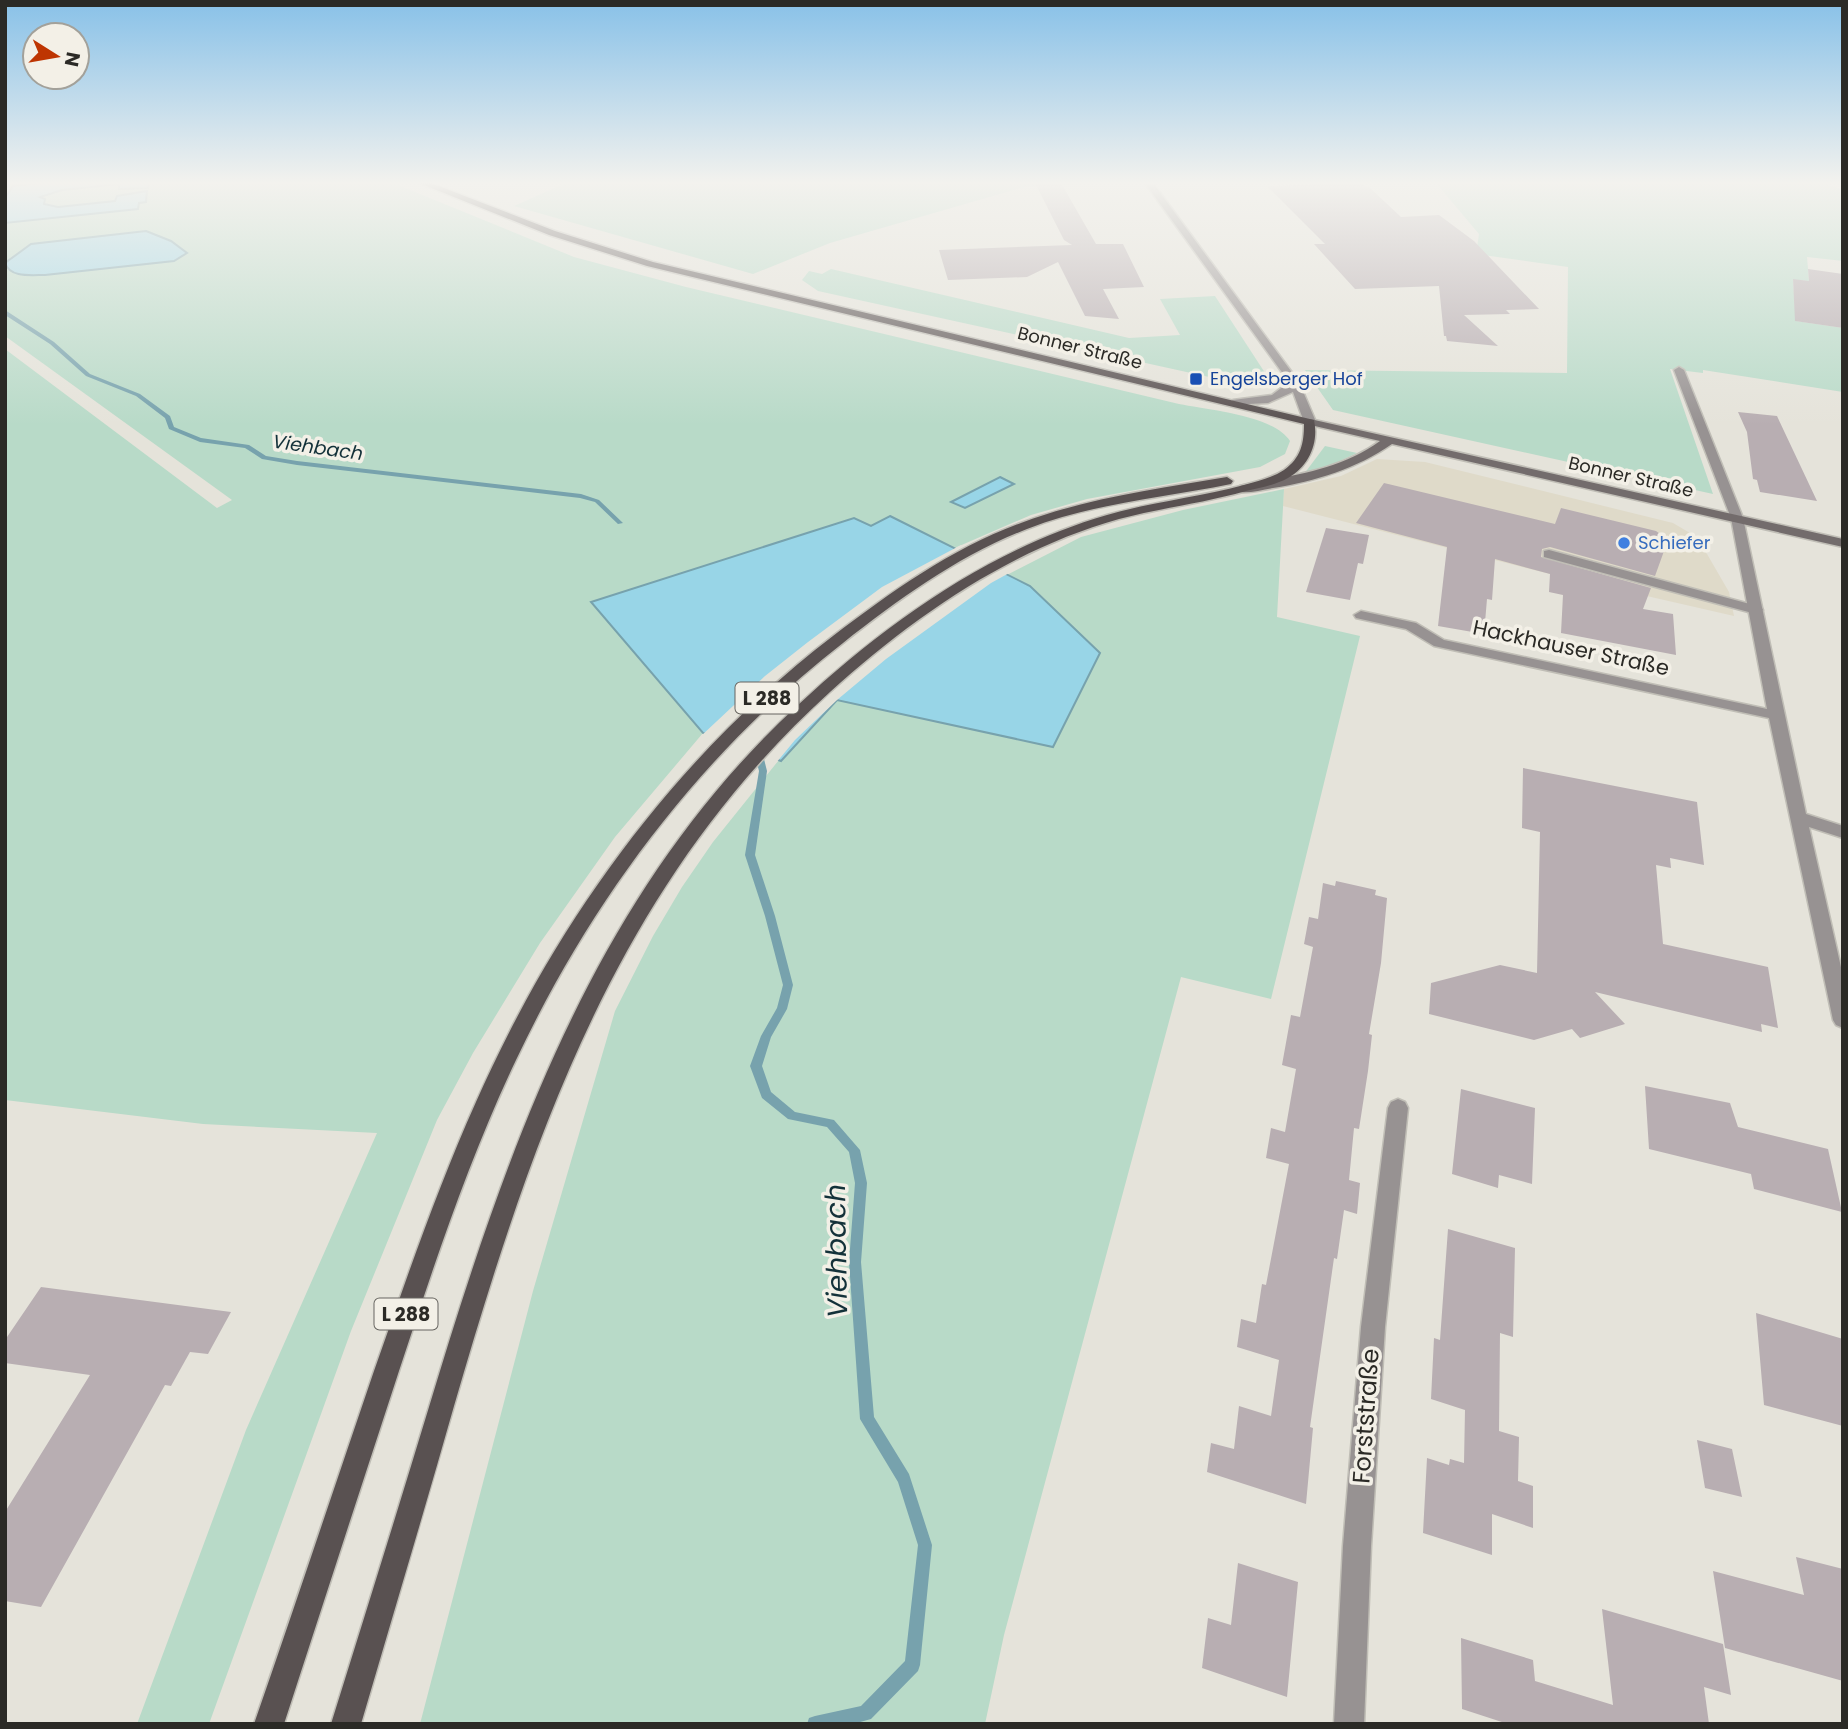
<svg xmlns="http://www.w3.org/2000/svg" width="1848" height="1729" font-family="Poppins,sans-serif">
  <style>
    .built { fill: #dfdac9 }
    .green { fill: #b8dac8 }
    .water { fill: #98d5e7; stroke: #77a2ad; stroke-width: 2 }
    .pier { fill: #e5e3da }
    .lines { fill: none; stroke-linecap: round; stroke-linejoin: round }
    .stream { fill: #77a2ad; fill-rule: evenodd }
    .building { fill: #b8aeb2 }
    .service-casing { stroke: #c0beb6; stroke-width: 3 }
    .minor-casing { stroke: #c0beb6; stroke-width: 3 }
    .tertiary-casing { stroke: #c0beb6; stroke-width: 3 }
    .secondary-casing { stroke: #c0beb6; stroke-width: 3 }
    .primary-casing { stroke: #c0beb6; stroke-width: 3 }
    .service { fill: #979292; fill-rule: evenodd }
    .minor { fill: #979292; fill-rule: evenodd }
    .tertiary { fill: #979292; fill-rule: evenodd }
    .secondary { fill: #736c6c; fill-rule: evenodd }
    .primary { fill: #595151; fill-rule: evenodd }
    .transit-dot { fill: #1a4fb4; stroke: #f3f0e7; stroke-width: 2.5 }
    .shop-dot { fill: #3f7fe0; stroke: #f3f0e7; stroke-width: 2.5 }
    .labels { text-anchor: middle; stroke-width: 7; stroke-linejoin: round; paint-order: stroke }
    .far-street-label { font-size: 18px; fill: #2b2a26; stroke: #f3f0e7 }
    .far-transit-label { font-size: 18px; fill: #164399; stroke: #f3f0e7; text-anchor: start }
    .far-shop-label { font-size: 18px; fill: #366cbe; stroke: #f3f0e7; text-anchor: start }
    .far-water-label { font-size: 19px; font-style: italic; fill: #133139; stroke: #f3f0e7 }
    .shield { fill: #f3f0e7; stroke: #676560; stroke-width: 2 }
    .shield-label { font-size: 19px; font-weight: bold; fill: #2b2a26 }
    .street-label { font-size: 21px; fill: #2b2a26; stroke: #f3f0e7 }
    .near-street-label { font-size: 24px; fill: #2b2a26; stroke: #f3f0e7 }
    .near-water-label { font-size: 28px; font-style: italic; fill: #133139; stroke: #f3f0e7 }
  </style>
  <rect width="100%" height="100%" fill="#e5e3da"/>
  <path class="built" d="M 1377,459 L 1425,462 L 1673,523 L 1690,533 L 1707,554 L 1729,592 L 1734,616 L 1542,572 L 1283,506 L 1284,489 L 1341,476 Z"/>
  <path class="green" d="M 5,183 L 393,183 L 574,257 L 686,287 L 1179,404 C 1208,410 1273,415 1290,441 L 1285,454 L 1260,467 L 1087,499 L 1031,515 L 957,547 L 882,587 L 703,733 L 615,837 L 540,943 L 473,1053 L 437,1120 L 351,1331 L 209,1724 L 137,1724 L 246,1430 L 377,1133 L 203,1124 L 5,1100 L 5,349 L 217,508 L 232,500 L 5,336 Z
    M 566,183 L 1087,183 L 1088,184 L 1024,187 L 830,243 L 753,274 L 514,206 Z
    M 1436,183 L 1824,183 L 1843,190 L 1843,261 L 1807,257 L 1809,281 L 1793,280 L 1796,321 L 1843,328 L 1843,392 L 1703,370 L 1703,373 L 1670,369 L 1713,494 L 1333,410 L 1305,370 L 1567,373 L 1568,267 L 1476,254 L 1479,234 Z
    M 831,269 L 1129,338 L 1180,335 L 1160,299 L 1215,296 L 1269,379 L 1260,385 L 1241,384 L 818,291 L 802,280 L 809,271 L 822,274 Z
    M 1325,446 L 1357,453 L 1310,475 L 1304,474 Z
    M 1284,489 L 1277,617 L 1360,636 L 1271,999 L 1181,977 L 1004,1635 L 985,1724 L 420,1724 L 533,1291 L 615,1011 L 653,936 L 682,887 L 713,842 L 795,740 L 837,700 L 991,583 L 1081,537 L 1183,510 Z"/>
  <path class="water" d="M 40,183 L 149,183 L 148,188 L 119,189 L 119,184 L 62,190 L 40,197 L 45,199 L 44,204 L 58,207 L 115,201 L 117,196 L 147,191 L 146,202 L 139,203 L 138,209 L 5,223 L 5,198 L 13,186 Z
    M 146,231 L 171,241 L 187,253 L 174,261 L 45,275 C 31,275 10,278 5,263 L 31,244 Z
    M 1000,477 L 1014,484 L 965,508 L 951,502 Z
    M 890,516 L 1030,586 L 1100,653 L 1053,747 L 837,700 L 781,761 L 703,733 L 591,602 L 854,518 L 871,526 Z"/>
  <path class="pier" d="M 961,545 L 1011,572 L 991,583 L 886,659 L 837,700 L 795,740 L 776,763 L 701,736 L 765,676 L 808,642 L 882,587 Z"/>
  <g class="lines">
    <path class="stream" d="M 5,310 L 54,342 L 90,374 L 140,394 L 170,416 L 174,427 L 201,438 L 249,445 L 266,456 L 297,461 L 581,494 L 599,500 L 623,523 L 618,524 L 595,502 L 580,498 L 297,465 L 262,459 L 245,448 L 200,442 L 169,429 L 165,418 L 136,396 L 86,376 L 50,344 L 5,315 Z
      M 758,748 L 762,751 L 767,771 L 755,855 L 775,916 L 793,985 L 787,1009 L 771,1037 L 762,1066 L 771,1092 L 795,1112 L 834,1120 L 860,1150 L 867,1183 L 861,1262 L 874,1417 L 909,1474 L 932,1545 L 920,1665 L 918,1671 L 871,1719 L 853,1724 L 807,1724 L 809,1718 L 815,1716 L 861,1706 L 905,1661 L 918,1545 L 898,1482 L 860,1419 L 849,1262 L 855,1183 L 849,1152 L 827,1127 L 788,1119 L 762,1098 L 750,1066 L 761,1036 L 777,1008 L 783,985 L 765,916 L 745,855 L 759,771 L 754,751 Z"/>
  </g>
  <path class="building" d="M 1035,183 L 1061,183 L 1096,244 L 1123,244 L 1144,287 L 1103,289 L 1119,319 L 1085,316 L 1058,262 L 1027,277 L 948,280 L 939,250 L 1072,245 L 1064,240 Z
    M 1358,183 L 1370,188 L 1401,217 L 1439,215 L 1474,241 L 1539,309 L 1506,310 L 1510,314 L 1464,315 L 1498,346 L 1447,341 L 1446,336 L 1444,336 L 1439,286 L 1355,289 L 1314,244 L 1325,244 L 1267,186 Z
    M 1808,269 L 1843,274 L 1843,328 L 1795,321 L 1793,279 L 1809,281 Z
    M 1738,412 L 1777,416 L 1817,501 L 1760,492 L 1757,480 L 1753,479 L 1747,432 Z
    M 1384,483 L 1555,524 L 1561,508 L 1656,531 L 1668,540 L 1655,576 L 1550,547 L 1542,549 L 1541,557 L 1651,588 L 1643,609 L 1673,614 L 1676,655 L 1561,633 L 1563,595 L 1549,592 L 1550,574 L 1495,559 L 1492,600 L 1487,599 L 1484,634 L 1438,626 L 1447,547 L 1356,523 Z
    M 1326,528 L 1369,535 L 1363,564 L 1358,563 L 1350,600 L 1306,592 Z
    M 1523,768 L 1697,802 L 1704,865 L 1670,858 L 1671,868 L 1656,865 L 1663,944 L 1768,967 L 1778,1028 L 1761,1024 L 1762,1032 L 1595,992 L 1625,1024 L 1580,1038 L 1572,1029 L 1534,1040 L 1429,1014 L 1431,983 L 1500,965 L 1537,973 L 1540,832 L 1522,828 Z
    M 1336,881 L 1376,890 L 1375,895 L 1387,898 L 1381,963 L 1369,1034 L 1372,1035 L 1368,1071 L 1359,1129 L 1354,1128 L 1349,1180 L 1360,1183 L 1357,1214 L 1344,1210 L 1337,1259 L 1334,1258 L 1310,1427 L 1313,1428 L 1306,1504 L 1207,1472 L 1211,1443 L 1234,1449 L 1239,1406 L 1271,1416 L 1279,1360 L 1237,1347 L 1241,1319 L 1256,1323 L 1262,1284 L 1266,1285 L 1289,1164 L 1266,1158 L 1271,1128 L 1285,1132 L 1296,1069 L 1282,1065 L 1291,1015 L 1300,1017 L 1313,947 L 1304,944 L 1309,917 L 1318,919 L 1323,883 L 1335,886 Z
    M 1645,1086 L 1730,1103 L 1738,1127 L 1828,1149 L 1842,1212 L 1754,1189 L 1751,1174 L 1649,1149 Z
    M 1461,1089 L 1535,1108 L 1532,1184 L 1499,1175 L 1498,1188 L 1452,1174 Z
    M 1448,1229 L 1515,1248 L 1513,1337 L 1500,1333 L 1499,1431 L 1519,1437 L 1518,1481 L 1533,1486 L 1533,1528 L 1492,1514 L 1492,1555 L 1423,1533 L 1427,1458 L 1449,1465 L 1450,1459 L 1464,1463 L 1465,1410 L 1431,1399 L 1434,1338 L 1440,1340 Z
    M 41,1287 L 231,1312 L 208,1354 L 190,1352 L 171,1386 L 165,1385 L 41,1607 L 5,1601 L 5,1512 L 90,1375 L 5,1363 L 5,1340 Z
    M 1756,1313 L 1843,1339 L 1843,1426 L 1764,1405 Z
    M 1697,1440 L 1732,1449 L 1742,1497 L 1705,1488 Z
    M 1796,1557 L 1843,1569 L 1843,1681 L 1725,1648 L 1713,1571 L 1804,1595 Z
    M 1238,1563 L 1298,1582 L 1287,1697 L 1202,1668 L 1208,1618 L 1231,1625 Z
    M 1602,1609 L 1723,1644 L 1731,1695 L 1704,1687 L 1709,1724 L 1508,1724 L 1462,1709 L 1461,1638 L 1533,1660 L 1535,1681 L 1613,1705 Z"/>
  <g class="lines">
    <defs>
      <path id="service" d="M 1679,367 L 1684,370 L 1743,518 L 1741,521 L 1737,522 L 1731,518 L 1674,370 Z
        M 1549,550 L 1761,607 L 1763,610 L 1756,614 L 1544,557 L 1544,551 Z"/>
      <path id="minor" d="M 1737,514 L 1743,518 L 1806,814 L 1843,826 L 1843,838 L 1809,827 L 1843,976 L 1843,1028 L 1836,1025 L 1833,1020 L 1769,718 L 1434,646 L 1406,629 L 1356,618 L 1354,615 L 1361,611 L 1416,623 L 1444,640 L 1767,709 L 1731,518 Z
        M 1398,1099 L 1405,1102 L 1408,1108 L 1385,1327 L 1371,1546 L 1364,1724 L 1334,1724 L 1343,1546 L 1361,1327 L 1388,1108 L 1391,1102 Z"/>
      <path id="tertiary" d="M 1145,183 L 1153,183 L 1299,382 L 1316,422 L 1314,424 L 1304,422 L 1293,392 L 1268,403 L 1229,405 L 1227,403 L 1233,400 L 1272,395 L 1289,382 Z"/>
      <path id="secondary" d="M 1310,419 L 1843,539 L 1843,547 L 1392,444 C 1356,469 1316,481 1273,488 C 1262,490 1250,493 1240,492 L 1240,486 C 1290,475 1337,472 1380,441 L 1306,424 L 1306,420 Z"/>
      <path id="primary" d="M 419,183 L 431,183 L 555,231 L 653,262 L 1314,420 C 1319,443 1309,466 1288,478 C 1275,485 1260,488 1246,491 C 1204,503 1161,508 1119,519 C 1009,550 913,617 830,692 C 616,886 532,1138 454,1406 C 424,1512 392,1618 361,1724 L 331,1724 C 364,1618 397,1513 429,1407 C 507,1149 594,893 798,705 C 887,622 990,549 1107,515 C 1152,502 1199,497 1244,485 C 1258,481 1272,478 1284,470 C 1301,458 1304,443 1304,424 L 647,266 L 549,235 Z
        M 1227,477 L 1233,481 L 1231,484 C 1163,498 1093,503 1027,529 C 960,555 900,598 843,643 C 701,753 592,899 516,1060 C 468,1161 433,1268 398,1374 C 360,1490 322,1607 284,1724 L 254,1724 C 295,1606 334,1488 374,1371 C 406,1280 437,1189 476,1102 C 556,921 675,757 833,636 C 891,592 952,548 1021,523 C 1087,498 1157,489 1227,477 Z"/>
    </defs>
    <use href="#service" class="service-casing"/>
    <use href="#minor" class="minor-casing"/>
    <use href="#tertiary" class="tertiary-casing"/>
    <use href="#secondary" class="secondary-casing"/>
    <use href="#primary" class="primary-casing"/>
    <use href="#service" class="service"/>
    <use href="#minor" class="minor"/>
    <use href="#tertiary" class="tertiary"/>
    <use href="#secondary" class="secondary"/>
    <use href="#primary" class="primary"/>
  </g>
  <linearGradient id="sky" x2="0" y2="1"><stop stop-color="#88c1e8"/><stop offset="0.43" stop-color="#f3f2ee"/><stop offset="1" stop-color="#f3f2ee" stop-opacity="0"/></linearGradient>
  <rect width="1848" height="425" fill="url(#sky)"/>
  <rect class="transit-dot" x="1189" y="372" width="14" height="14" rx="3.5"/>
  <circle class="shop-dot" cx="1624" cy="543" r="7"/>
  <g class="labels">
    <g class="far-street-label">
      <text transform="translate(1080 348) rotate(14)" y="6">Bonner Straße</text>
      <text transform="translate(1631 477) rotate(13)" y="6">Bonner Straße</text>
    </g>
    <g class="far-transit-label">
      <text x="1210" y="385">Engelsberger Hof</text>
    </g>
    <g class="far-shop-label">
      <text x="1638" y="549">Schiefer</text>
    </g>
    <g class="far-water-label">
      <text transform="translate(318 447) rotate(8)" y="7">Viehbach</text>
    </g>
    <g class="shield">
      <rect x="735.5" y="682.5" width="63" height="31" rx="5"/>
      <rect x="374.5" y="1298.5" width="63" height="31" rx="5"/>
    </g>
    <g class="shield-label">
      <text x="767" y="705">L 288</text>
      <text x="406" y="1321">L 288</text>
    </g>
    <g class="street-label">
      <text transform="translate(1571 648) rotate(12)" y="7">Hackhauser Straße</text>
    </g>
    <g class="near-street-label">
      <text transform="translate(1366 1416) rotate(-86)" y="8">Forststraße</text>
    </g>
    <g class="near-water-label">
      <text transform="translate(836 1251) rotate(-91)" y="10">Viehbach</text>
    </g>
  </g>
  <rect width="1848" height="1729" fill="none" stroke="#2b2a26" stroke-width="14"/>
  <g transform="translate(56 56) rotate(101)"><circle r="33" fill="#f3f0e7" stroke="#a3a19a" stroke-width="2"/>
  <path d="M0-5L12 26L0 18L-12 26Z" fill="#be3502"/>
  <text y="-10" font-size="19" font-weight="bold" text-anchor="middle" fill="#2b2a26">N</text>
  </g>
</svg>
